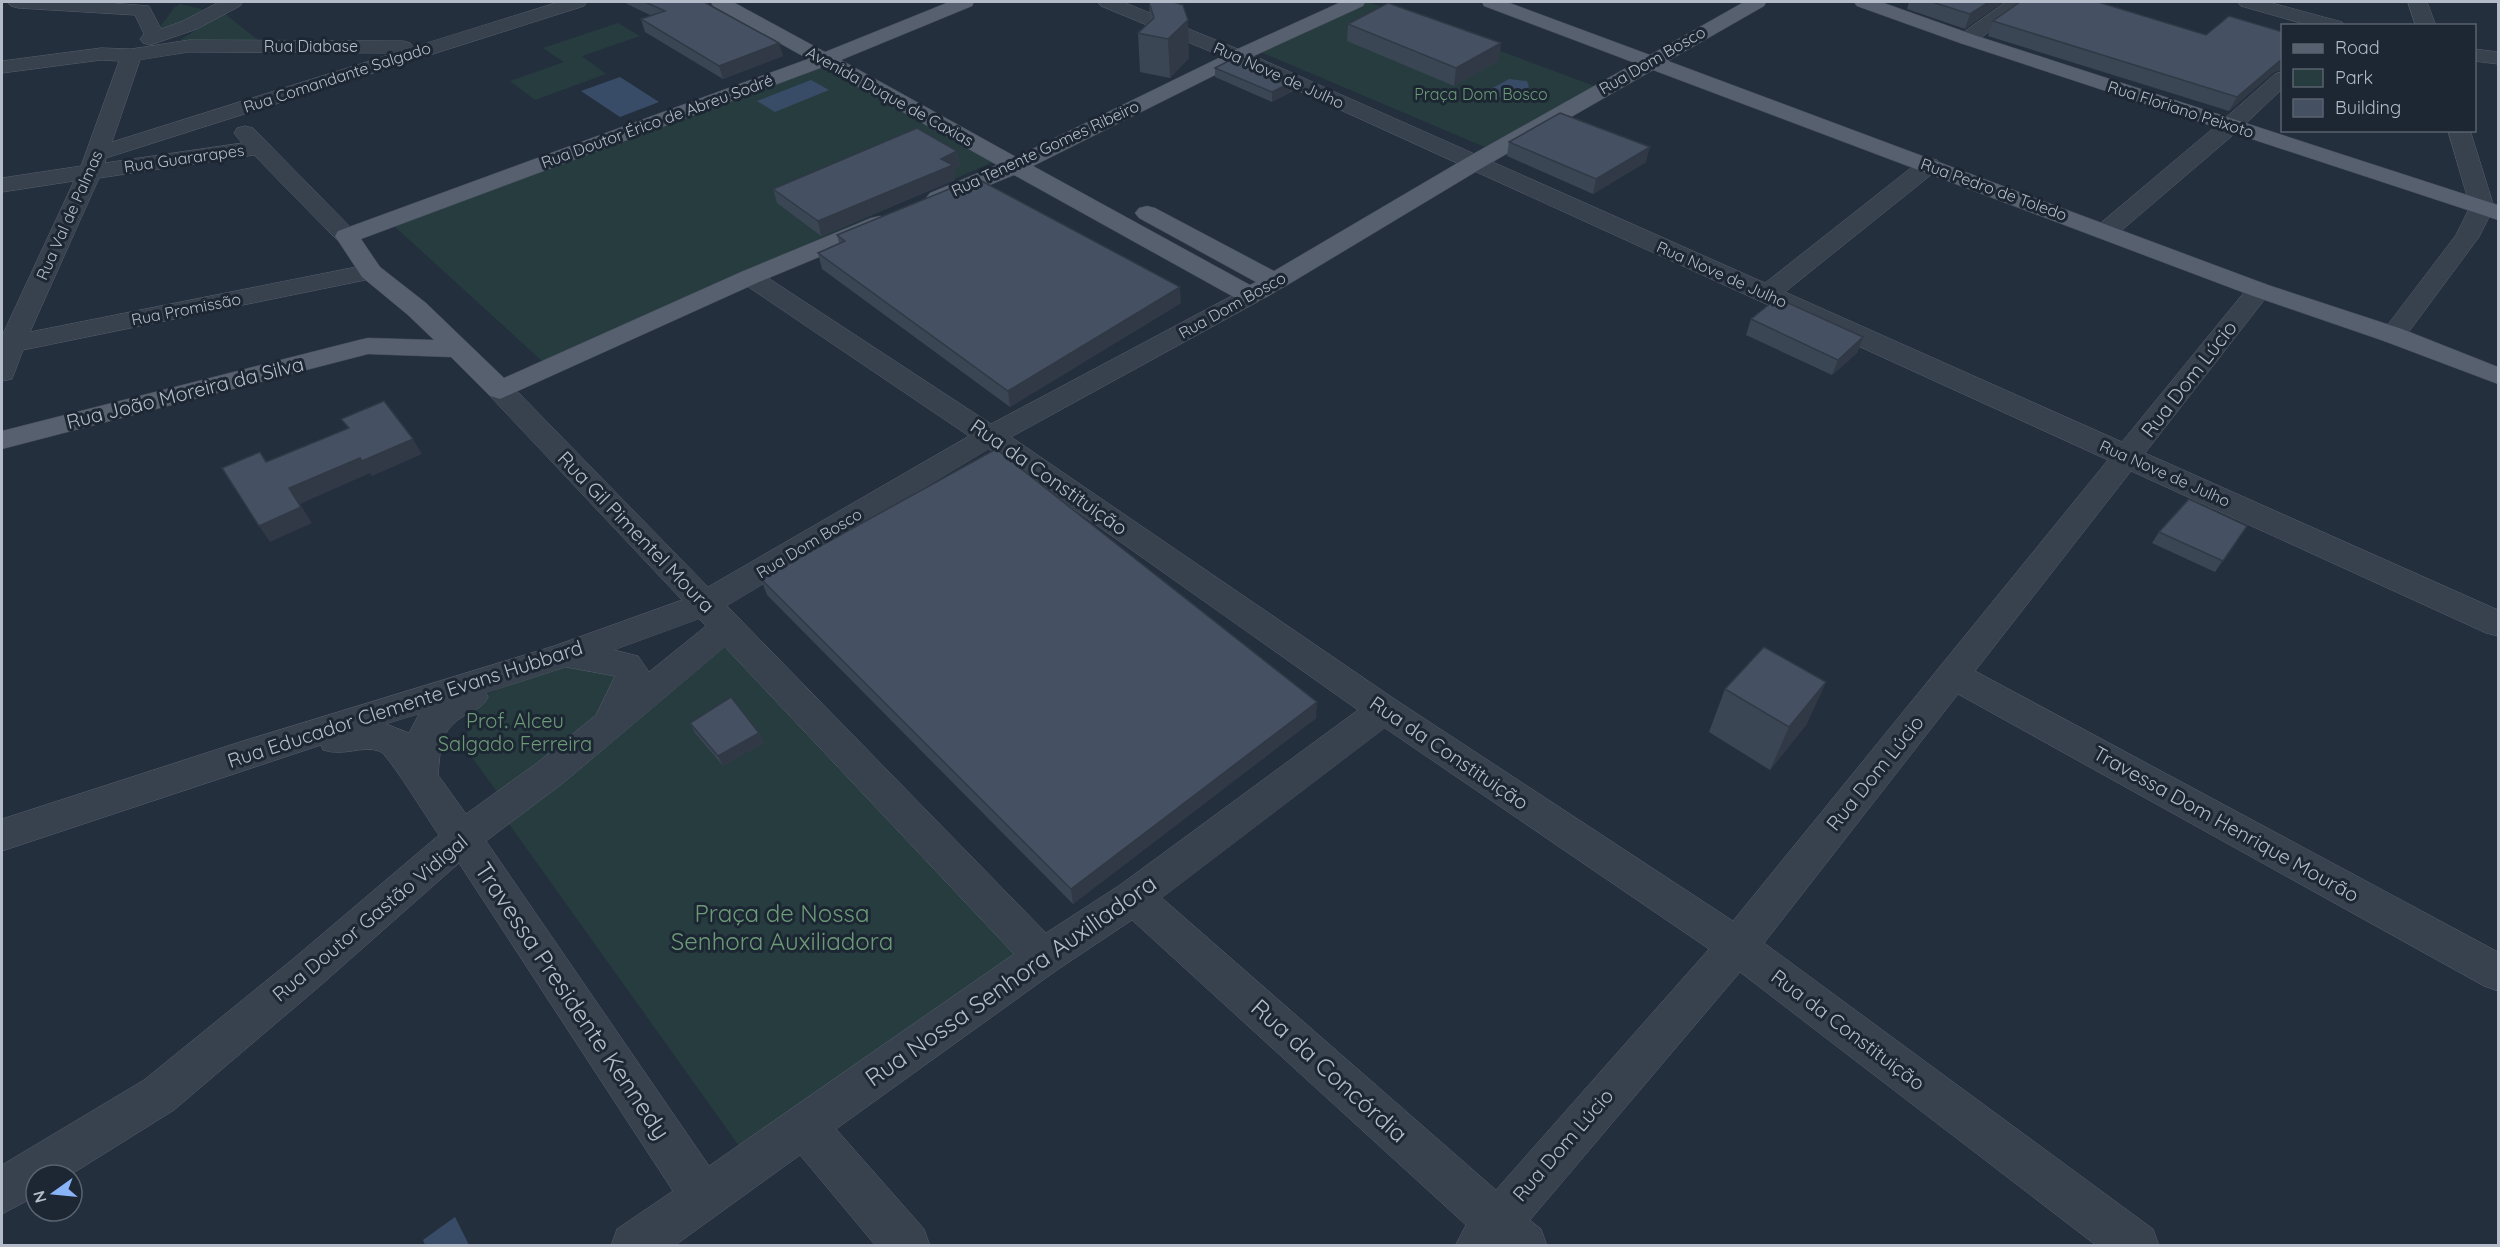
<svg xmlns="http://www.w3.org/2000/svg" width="2500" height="1247" font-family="Quicksand,sans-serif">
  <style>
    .green { fill: #263c3f }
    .water { fill: #394c67 }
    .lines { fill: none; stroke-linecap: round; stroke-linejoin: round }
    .minor-casing { stroke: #565f6c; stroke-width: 1 }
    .major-casing { stroke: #414a57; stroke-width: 1 }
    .minor { fill: #38414e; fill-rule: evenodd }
    .major { fill: #56606e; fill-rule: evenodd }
    .wall { fill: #3b4654 }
    .shaded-wall { fill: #303945 }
    .building { fill: #455162; stroke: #303945; stroke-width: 1.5 }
    .labels { text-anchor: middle; stroke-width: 6; stroke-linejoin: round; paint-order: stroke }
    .far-street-label { font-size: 16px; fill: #b4bcc9; stroke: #1d2633 }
    .far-park-label { font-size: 16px; fill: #6b9a76; stroke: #1d2633 }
    .street-label { font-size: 20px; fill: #b4bcc9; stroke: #1d2633 }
    .park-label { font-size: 20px; fill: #6b9a76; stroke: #1d2633 }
    .near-park-label { font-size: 24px; fill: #6b9a76; stroke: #1d2633 }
    .near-street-label { font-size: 24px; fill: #b4bcc9; stroke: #1d2633 }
  </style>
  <rect width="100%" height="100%" fill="#242f3e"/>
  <path class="green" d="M 1364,2 L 1369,2 L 1597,87 L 1487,148 L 1258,51 Z
    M 180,4 L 202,9 L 198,15 L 157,31 L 174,8 Z
    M 224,13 L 259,41 L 180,40 Z
    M 618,23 L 640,36 L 582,56 L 606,74 L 535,100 L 510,81 L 564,62 L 543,48 Z
    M 825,61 L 1000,159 L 542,361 L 393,225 Z
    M 725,635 L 1032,956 L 747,1157 L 502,814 Z
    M 561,662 L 623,677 L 599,723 L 503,800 L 468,752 L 467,715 L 483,696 Z"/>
  <path class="water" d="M 620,77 L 659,102 L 620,117 L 581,91 Z
    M 1509,79 L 1527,81 L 1529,87 L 1509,99 L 1492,96 L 1489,90 Z
    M 811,80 L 829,90 L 775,112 L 757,101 Z
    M 455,1217 L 469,1245 L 425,1245 L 423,1240 Z"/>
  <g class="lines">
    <defs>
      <path id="minor" d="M 8,2 L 100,2 L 149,6 L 161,29 L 183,21 L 219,2 L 243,2 L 240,6 L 197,29 L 150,45 L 143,43 L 140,39 L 144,34 L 135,15 L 18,8 L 11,6 Z
        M 559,2 L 587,2 L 584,6 L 106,158 L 105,163 L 242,143 L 234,133 L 237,128 L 245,126 L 253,128 L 359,236 L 356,241 L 347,243 L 338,241 L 254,155 L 99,178 L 30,332 L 371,264 L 380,267 L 384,272 L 380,277 L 23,350 L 12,379 L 2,381 L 2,336 L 74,181 L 2,192 L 2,178 L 81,166 L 119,61 L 101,60 L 2,73 L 2,61 L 101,48 L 131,49 L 189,40 L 403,41 L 410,43 L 413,47 ZM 189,52 L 395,53 L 112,142 L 140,60 Z
        M 1098,2 L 1123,2 L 1245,52 L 1765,283 L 1921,160 L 1929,158 L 1937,160 L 1940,165 L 1937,170 L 1785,292 L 2122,442 L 2250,285 L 2259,282 L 2268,285 L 2272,290 L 2268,295 L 2145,453 L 2498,610 L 2498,636 L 2486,633 L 2131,471 L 1975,671 L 2498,952 L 2498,991 L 2484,986 L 1958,694 L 1764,943 L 2153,1229 L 2159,1246 L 2097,1246 L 1740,972 L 1530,1220 L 1541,1229 L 1547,1246 L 1455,1246 L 1466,1225 L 1132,920 L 1057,970 L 836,1129 L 924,1229 L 930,1246 L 876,1246 L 800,1155 L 674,1246 L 611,1246 L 617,1229 L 673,1191 L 459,863 L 321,985 L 174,1110 L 70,1175 L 36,1175 L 36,1196 L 2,1214 L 2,1165 L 144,1080 L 293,959 L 439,835 C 429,822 388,753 379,751 C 362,745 344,757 323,750 L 321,745 L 2,851 L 2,819 L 243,741 L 554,646 L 682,600 L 490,396 L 486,390 L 490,384 L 500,381 L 510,384 L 708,587 L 969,436 L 741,282 L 737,277 L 741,272 L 750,269 L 759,272 L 991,424 L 1241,291 L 1250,288 L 1259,291 L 1263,296 L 1259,301 L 1011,437 L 1396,700 L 1733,921 L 2108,460 L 1231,60 L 1101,6 ZM 989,449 L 1358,710 L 1120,885 L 1046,933 L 727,606 ZM 699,619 L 706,626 L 649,672 L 638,656 L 614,650 ZM 725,647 L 1014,954 L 709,1166 L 486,841 L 563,783 ZM 566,667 L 615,676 L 596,715 L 537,763 L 466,814 L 438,775 C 441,746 439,730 467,714 C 477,709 483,707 488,697 L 486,693 ZM 419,714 L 409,733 L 386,724 ZM 1385,728 L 1709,949 L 1496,1190 L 1162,898 Z
        M 2006,2 L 2028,2 L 1974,43 L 1960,43 L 1957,39 L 1960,35 Z
        M 2238,2 L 2268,2 L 2342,22 L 2345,26 L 2311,26 L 2241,6 Z
        M 2408,2 L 2427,2 L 2436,26 L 2416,26 Z
        M 2474,49 L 2498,52 L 2498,64 L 2474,61 Z
        M 2282,72 L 2282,89 L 2239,130 L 2115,236 L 2106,238 L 2097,236 L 2094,231 L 2097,226 L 2223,120 L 2275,74 Z
        M 2448,130 L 2470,130 L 2494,207 L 2479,237 L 2402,341 L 2393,343 L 2384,341 L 2380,335 L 2456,235 L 2470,207 Z"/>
      <path id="major" d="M 711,2 L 733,2 L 825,52 L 949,2 L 974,2 L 972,6 L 841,60 L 1016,157 L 1231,52 L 1341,2 L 1365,2 L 1363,6 L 1245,60 L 1033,166 L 1250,285 L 1256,282 L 1139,218 L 1135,213 L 1139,208 L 1147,206 L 1155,208 L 1274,271 L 1466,158 L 1635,63 L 1484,6 L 1482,2 L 1507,2 L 1650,55 L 1744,2 L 1766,2 L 1764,6 L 1668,61 L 2268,285 L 2402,329 L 2498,367 L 2498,384 L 2384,341 L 2250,295 L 1653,70 L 1482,168 L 1284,287 C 1269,294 1259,306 1241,301 L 1014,175 L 946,203 L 938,205 L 930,203 L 926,198 L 930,193 L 997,165 L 823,67 L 361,239 L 380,267 L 426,303 L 504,378 L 741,272 L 871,218 L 880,216 L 889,218 L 892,223 L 889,228 L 759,282 L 500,399 L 490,396 L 451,357 L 368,354 L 2,449 L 2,431 L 359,340 L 368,338 L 434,340 L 408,315 L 362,277 L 335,236 L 338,231 L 808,59 L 713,6 Z
        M 1854,2 L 1881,2 L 1974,35 L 2498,205 L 2498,220 L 1960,43 L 1857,6 Z"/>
    </defs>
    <use href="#minor" class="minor-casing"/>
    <use href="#major" class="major-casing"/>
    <use href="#minor" class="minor"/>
    <use href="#major" class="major"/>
  </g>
  <path class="wall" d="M 623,2 L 704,2 L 783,56 L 723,79 L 645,32 L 641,19 L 652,16 Z
    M 1149,2 L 1189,58 L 1170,78 L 1140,72 L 1138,33 L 1150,22 Z
    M 1909,2 L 2003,2 L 1965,29 L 1907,9 Z
    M 1993,21 L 2206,35 L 2283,32 L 2283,71 L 2281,70 L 2274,72 L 2229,111 L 1988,36 Z
    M 1348,24 L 1499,61 L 1454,86 L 1347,41 Z
    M 1215,68 L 1294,81 L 1293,91 L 1272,102 L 1215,77 Z
    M 1509,142 L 1646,162 L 1593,194 L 1507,156 Z
    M 957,151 L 960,166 L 954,169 L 955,180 L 821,236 L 777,203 L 773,189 Z
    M 837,235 L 1181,303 L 1010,407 L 822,269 L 818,253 L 839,243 Z
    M 1751,319 L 1863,337 L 1857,353 L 1832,375 L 1746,335 Z
    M 2247,526 L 2215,572 L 2152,543 L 2159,532 Z
    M 761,579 L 1316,718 L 1073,904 L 767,595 Z
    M 1826,682 L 1806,725 L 1770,770 L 1709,732 L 1725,689 Z
    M 690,723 L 759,733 L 764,743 L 723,766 L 695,733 Z"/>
  <path class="shaded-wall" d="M 1989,2 L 2003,2 L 1965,29 L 1970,14 Z
    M 1188,20 L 1189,58 L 1170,78 L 1168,39 Z
    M 779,43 L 783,56 L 723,79 L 719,66 Z
    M 1501,43 L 1499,61 L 1454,86 L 1456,68 Z
    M 2283,58 L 2283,68 L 2281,70 L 2274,72 L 2229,111 L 2237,97 Z
    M 1294,81 L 1293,91 L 1272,102 L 1272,92 Z
    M 1650,147 L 1646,162 L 1593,194 L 1596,179 Z
    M 957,151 L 960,166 L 954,169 L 955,180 L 821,236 L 818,221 L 941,159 Z
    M 1180,287 L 1181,303 L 1010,407 L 1008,391 Z
    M 1863,337 L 1857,353 L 1832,375 L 1838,360 Z
    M 413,439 L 422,454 L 372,476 L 362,461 Z
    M 360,458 L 370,473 L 300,504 L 312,523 L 270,542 L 259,526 L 289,488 Z
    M 1826,682 L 1806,725 L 1770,770 L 1789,727 Z
    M 1317,702 L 1316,718 L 1073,904 L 1071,889 Z
    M 759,733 L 764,743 L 723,766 L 718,756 Z"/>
  <path class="building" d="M 645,2 L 704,2 L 779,43 L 719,66 L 641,19 L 665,11 Z
    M 1149,2 L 1174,2 L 1183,5 L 1188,20 L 1168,39 L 1138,33 L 1154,18 Z
    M 1932,2 L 1989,2 L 1970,14 Z
    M 2020,2 L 2098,2 L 2206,35 L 2229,16 L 2283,32 L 2283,58 L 2237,97 L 1993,21 Z
    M 1388,3 L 1501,43 L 1456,68 L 1348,24 Z
    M 1238,56 L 1294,81 L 1272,92 L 1215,68 Z
    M 1560,113 L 1650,147 L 1596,179 L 1509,142 Z
    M 917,128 L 957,151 L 941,159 L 953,165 L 818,221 L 773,189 Z
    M 976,178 L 1180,287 L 1008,391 L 818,253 L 845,241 L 837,235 Z
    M 1777,298 L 1863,337 L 1838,360 L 1751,319 Z
    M 384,401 L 413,439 L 362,461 L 360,458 L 289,488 L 301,507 L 259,526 L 222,468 L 260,452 L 266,462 L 349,428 L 341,419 Z
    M 996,449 L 1317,702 L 1071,889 L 761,579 Z
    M 2189,499 L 2247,526 L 2223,561 L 2159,532 Z
    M 1764,647 L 1826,682 L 1789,727 L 1725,689 Z
    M 731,697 L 759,733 L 718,756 L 690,723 Z"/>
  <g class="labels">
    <g class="far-street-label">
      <text x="311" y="52">Rua Diabase</text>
      <text transform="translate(1652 60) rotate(-30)" y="6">Rua Dom Bosco</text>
      <text transform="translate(1279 75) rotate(24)" y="6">Rua Nove de Julho</text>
      <text transform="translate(337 77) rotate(-18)" y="6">Rua Comandante Salgado</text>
      <text transform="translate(890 96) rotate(29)" y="6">Avenida Duque de Caxias</text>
      <text transform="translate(2181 109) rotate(18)" y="6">Rua Floriano Peixoto</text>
      <text transform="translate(657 121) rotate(-20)" y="6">Rua Doutor Érico de Abreu Sodré</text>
      <text transform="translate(1045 148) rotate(-25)" y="6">Rua Tenente Gomes Ribeiro</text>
      <text transform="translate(184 158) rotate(-8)" y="6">Rua Guararapes</text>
      <text transform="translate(1994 189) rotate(20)" y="6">Rua Pedro de Toledo</text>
      <text transform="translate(69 215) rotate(-66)" y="6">Rua Val de Palmas</text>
      <text transform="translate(1722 274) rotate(24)" y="6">Rua Nove de Julho</text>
      <text transform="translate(1232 305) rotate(-29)" y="6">Rua Dom Bosco</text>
      <text transform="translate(186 309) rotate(-11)" y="6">Rua Promissão</text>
      <text transform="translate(2165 473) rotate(24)" y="6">Rua Nove de Julho</text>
      <text transform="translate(809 543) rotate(-31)" y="6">Rua Dom Bosco</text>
    </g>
    <g class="far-park-label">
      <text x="1481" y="100">Praça Dom Bosco</text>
    </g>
    <g class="street-label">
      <text transform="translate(2189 379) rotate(-52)" y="7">Rua Dom Lúcio</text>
      <text transform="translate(185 393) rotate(-14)" y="7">Rua João Moreira da Silva</text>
      <text transform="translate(1049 477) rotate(35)" y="7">Rua da Constituição</text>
      <text transform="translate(636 532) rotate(46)" y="7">Rua Gil Pimentel Moura</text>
      <text transform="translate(405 704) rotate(-18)" y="7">Rua Educador Clemente Evans Hubbard</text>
      <text transform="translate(1449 753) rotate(34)" y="7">Rua da Constituição</text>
      <text transform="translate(1875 773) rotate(-51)" y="7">Rua Dom Lúcio</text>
      <text transform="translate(2226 824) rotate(29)" y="7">Travessa Dom Henrique Mourão</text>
      <text transform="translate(370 918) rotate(-40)" y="7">Rua Doutor Gastão Vidigal</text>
      <text transform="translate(1848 1030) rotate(37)" y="7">Rua da Constituição</text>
      <text transform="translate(1563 1145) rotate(-49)" y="7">Rua Dom Lúcio</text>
    </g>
    <g class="park-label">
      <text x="515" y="728">Prof. Alceu<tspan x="515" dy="23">Salgado Ferreira</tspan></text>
    </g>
    <g class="near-park-label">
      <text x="782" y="922">Praça de Nossa<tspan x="782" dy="28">Senhora Auxiliadora</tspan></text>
    </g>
    <g class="near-street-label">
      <text transform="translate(1011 981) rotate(-35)" y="8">Rua Nossa Senhora Auxiliadora</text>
      <text transform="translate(572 1001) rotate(56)" y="8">Travessa Presidente Kennedy</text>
      <text transform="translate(1329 1071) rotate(42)" y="8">Rua da Concórdia</text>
    </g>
  </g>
  <rect width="2500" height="1247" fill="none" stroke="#b4bcc9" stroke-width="6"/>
  <rect x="2281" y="24" width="195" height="108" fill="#1d2633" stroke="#59626f" stroke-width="1.5"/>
  <rect x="2293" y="44" width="30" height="9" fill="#56606e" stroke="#59626f" stroke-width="1.5"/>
  <text x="2335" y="54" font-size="18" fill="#b4bcc9">Road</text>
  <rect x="2293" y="69" width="30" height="18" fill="#263c3f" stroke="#59626f" stroke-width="1.5"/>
  <text x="2335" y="84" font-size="18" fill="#b4bcc9">Park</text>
  <rect x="2293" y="99" width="30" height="18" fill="#455162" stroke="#59626f" stroke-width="1.5"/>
  <text x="2335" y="114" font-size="18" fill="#b4bcc9">Building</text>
  <g transform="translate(54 1193) rotate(255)"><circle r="28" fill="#1d2633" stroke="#59626f" stroke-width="1.5"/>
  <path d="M0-4.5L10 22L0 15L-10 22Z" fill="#8ab4f8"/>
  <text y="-9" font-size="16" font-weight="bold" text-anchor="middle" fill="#b4bcc9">N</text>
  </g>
</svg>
